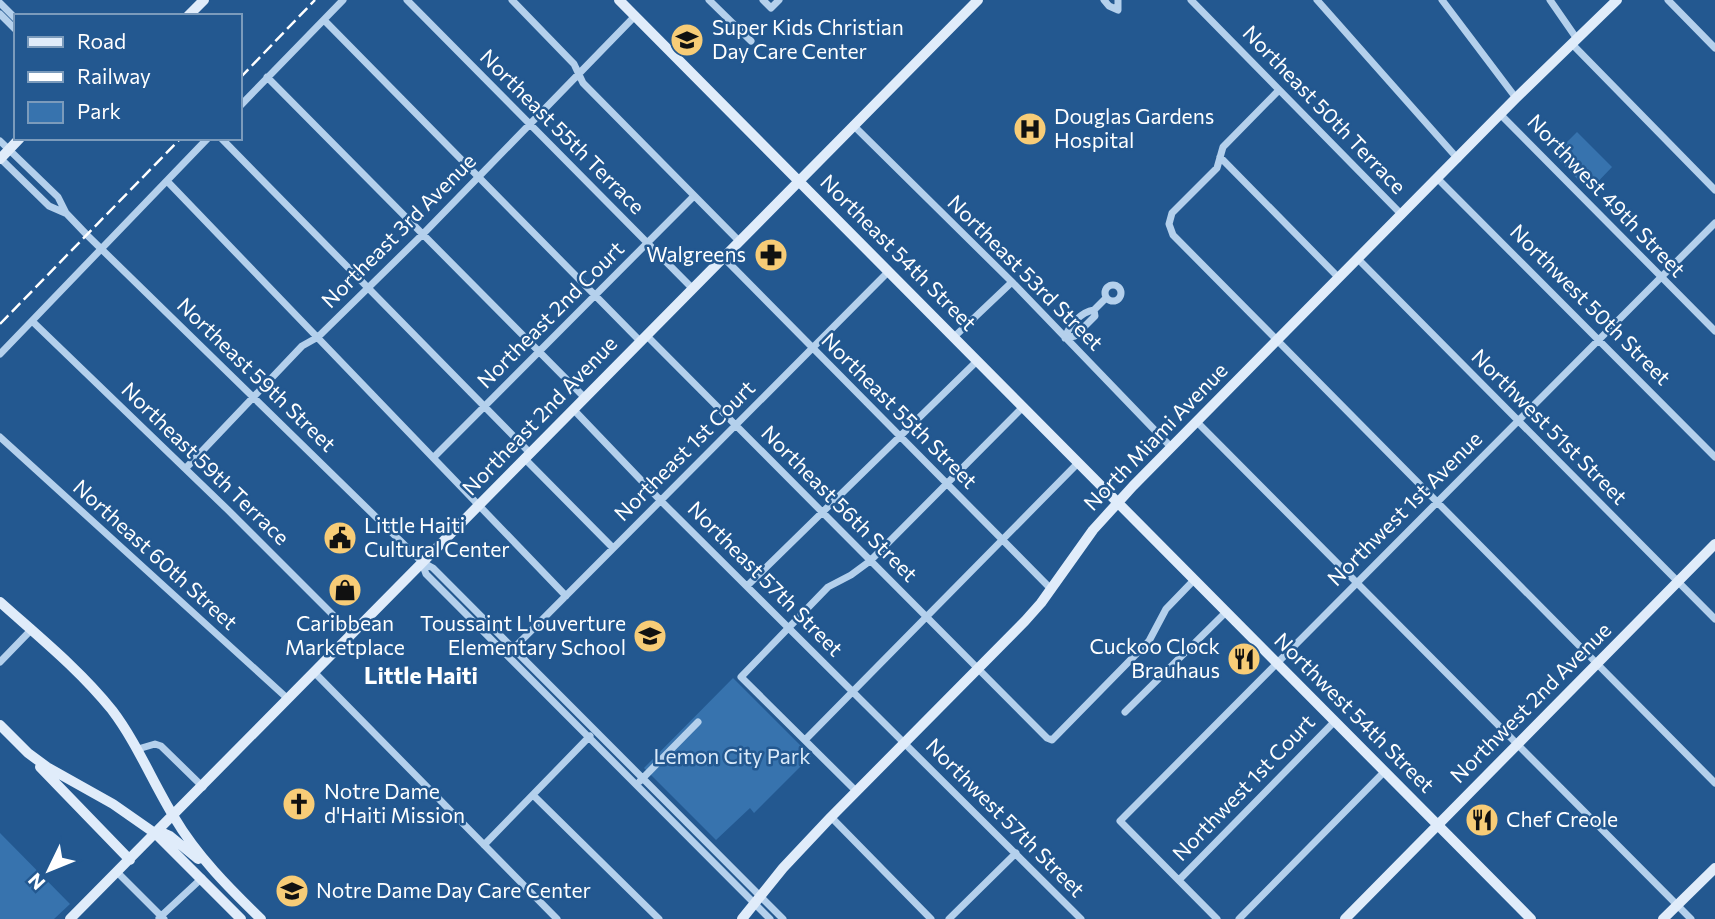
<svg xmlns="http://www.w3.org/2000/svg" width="1715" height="919" font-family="Commissioner,sans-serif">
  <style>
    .green { fill: #3773ae }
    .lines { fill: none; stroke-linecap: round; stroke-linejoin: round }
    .street { stroke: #b4d0ec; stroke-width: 7 }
    .secondary { stroke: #e0ecfa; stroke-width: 10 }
    .rail { stroke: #fff; stroke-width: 2.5; stroke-dasharray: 12 5; stroke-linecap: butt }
    .labels { text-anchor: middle; stroke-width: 5; stroke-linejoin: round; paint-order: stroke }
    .poi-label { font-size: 21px; fill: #fff; stroke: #235890; text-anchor: start }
    .street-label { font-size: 21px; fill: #fff; stroke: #235890 }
    .park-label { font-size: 21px; fill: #d9e9f9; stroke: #235890 }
    .neighbourhood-label { font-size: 23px; font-weight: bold; fill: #fff; stroke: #235890 }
  </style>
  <rect width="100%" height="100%" fill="#235890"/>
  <path class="green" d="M 1577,132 L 1612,167 L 1589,191 L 1554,155 Z
    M 733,678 L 811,756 L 754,813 L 750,808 L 716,840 L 644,768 Z
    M 0,833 L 70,904 L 54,919 L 0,919 Z"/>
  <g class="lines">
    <path class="street" d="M 407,0 L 692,288
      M 512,0 L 574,64 L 583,83 L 739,241
      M 709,0 L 751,41
      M 763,0 L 771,8 L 779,0
      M 1104,0 L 1109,6 L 1118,10 L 1118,0
      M 1191,0 L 1402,215
      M 1317,0 L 1458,159
      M 1442,0 L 1516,98
      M 1550,0 L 1577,39
      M 1668,0 L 1715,48
      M 0,3 L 16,19
      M 0,14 L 16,30
      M 324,20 L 640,341
      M 1572,44 L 1715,190
      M 267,77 L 584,397
      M 1279,90 L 1223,147 L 1217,168 L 1172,213 L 1169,224 L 1173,235 L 1715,783
      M 240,106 L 343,0
      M 1501,115 L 1715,331
      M 853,125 L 1012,282 L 1171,447
      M 221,138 L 530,453
      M 0,141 L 58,197 L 66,213 L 87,235 L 422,562 L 433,568 L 783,919
      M 1220,157 L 1339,278
      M 0,158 L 49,206 L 65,213
      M 1438,179 L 1715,457
      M 167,181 L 566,596
      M 723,257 L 1051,589
      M 1358,259 L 1715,619
      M1105 293a8 8 0 1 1 16 0a8 8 0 1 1-16 0Z
      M 32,321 L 228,510 L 352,634
      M 646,335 L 1047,738 L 1052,740 L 1149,641 L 1166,609 L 1194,580
      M 954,337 L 1012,282
      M 1065,338 L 1075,336 L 1095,316 L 1094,310 L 1106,298
      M 1065,338 C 1069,325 1081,312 1094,310
      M 0,354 L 208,138
      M 573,409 L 661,501 L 1081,919
      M 1196,421 L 1691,919
      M 0,437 L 288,699
      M 434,457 L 693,197
      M 524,458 L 613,548
      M 186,468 L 302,346 L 318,337 L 424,233 L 635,16
      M 422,563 L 426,574 L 770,919
      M 747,586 L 977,361
      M 507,655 L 889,271
      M 0,662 L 31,630
      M 314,672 L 557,919
      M 1125,712 L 1226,612
      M 805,740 L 1078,463
      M 138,749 L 155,744 L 161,746 L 203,787
      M 640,781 L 698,722
      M 856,791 L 741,677 L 828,587 L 851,575 L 870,561 L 1023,407
      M 533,795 L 659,919
      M 831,817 L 931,919
      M 484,845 L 590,736
      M 117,872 L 164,919
      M 1179,880 L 1335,721
      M 159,918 L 202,878
      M 949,919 L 1016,853
      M 1217,919 L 1120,821 L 1715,223
      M 1239,919 L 1385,771"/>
    <path class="secondary" d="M 619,0 L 1531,919
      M 188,16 L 204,0
      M 0,159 L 20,138
      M 0,602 C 38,636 80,670 112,710 C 137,743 152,781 174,817 C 197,856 229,888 261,919
      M 0,725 L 28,753 L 47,767 L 113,804 L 156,834 L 241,919
      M 40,767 L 130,860
      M 157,834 L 161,832 L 170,836 L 198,859
      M 70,919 L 978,0
      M 742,919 L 783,868 L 831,817 L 1025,621 L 1041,603 L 1093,530 L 1133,486 L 1516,98 L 1617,0
      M 1345,919 L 1715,544
      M 1663,919 L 1715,868"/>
    <path class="rail" d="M 240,78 L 315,0
      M 0,324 L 181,138"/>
  </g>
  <defs>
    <symbol id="school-disc" viewBox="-11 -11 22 22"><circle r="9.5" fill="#f7cc77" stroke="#235890"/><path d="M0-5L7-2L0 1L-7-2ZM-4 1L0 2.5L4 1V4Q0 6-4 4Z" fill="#111"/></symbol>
    <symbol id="hospital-disc" viewBox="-11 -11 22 22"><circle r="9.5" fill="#f7cc77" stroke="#235890"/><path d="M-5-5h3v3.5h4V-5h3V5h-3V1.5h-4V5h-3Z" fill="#111"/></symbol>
    <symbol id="pharmacy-disc" viewBox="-11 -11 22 22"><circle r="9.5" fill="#f7cc77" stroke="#235890"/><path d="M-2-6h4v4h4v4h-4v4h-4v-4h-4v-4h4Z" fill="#111"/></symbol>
    <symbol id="civic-disc" viewBox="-11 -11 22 22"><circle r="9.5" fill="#f7cc77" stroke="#235890"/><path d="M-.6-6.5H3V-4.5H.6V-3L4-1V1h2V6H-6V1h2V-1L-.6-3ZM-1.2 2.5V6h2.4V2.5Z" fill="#111"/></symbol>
    <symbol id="shop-disc" viewBox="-11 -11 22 22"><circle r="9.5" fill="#f7cc77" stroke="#235890"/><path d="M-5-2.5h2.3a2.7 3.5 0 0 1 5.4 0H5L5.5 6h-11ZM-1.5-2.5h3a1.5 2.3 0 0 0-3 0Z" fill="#111"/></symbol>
    <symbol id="restaurant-disc" viewBox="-11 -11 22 22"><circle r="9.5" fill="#f7cc77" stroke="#235890"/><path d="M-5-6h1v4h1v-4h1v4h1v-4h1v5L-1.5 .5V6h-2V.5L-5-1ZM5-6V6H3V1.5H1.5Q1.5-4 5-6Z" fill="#111"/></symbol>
    <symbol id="church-disc" viewBox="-11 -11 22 22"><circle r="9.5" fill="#f7cc77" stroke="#235890"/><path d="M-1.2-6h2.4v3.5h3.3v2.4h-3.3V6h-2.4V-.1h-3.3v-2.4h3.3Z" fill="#111"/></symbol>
  </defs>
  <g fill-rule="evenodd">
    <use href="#school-disc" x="668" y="21" width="38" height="38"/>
    <use href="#hospital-disc" x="1011" y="110" width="38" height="38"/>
    <use href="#pharmacy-disc" x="752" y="236" width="38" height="38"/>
    <use href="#civic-disc" x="321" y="519" width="38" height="38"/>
    <use href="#shop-disc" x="326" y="571" width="38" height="38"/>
    <use href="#school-disc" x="631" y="617" width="38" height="38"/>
    <use href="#restaurant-disc" x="1225" y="640" width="38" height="38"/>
    <use href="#church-disc" x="280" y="785" width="38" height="38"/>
    <use href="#restaurant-disc" x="1463" y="801" width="38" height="38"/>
    <use href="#school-disc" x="273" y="872" width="38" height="38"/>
  </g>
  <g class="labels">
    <g class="poi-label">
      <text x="712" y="35">Super Kids Christian<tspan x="712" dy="24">Day Care Center</tspan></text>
      <text x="1054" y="124">Douglas Gardens<tspan x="1054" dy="24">Hospital</tspan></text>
      <text x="746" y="262" text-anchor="end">Walgreens</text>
      <text x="364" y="533">Little Haiti<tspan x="364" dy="24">Cultural Center</tspan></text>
      <text x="345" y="631" text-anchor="middle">Caribbean<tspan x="345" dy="24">Marketplace</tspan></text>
      <text x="626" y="631" text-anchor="end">Toussaint L'ouverture<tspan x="626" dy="24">Elementary School</tspan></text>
      <text x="1220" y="654" text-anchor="end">Cuckoo Clock<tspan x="1220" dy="24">Brauhaus</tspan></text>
      <text x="324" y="799">Notre Dame<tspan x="324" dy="24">d'Haiti Mission</tspan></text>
      <text x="1506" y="827">Chef Creole</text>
      <text x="316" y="898">Notre Dame Day Care Center</text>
    </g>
    <g class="street-label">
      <text transform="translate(1324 110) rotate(46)" y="7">Northeast 50th Terrace</text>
      <text transform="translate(562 132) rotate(45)" y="7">Northeast 55th Terrace</text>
      <text transform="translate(1606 196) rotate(46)" y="7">Northwest 49th Street</text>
      <text transform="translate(399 231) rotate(-45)" y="7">Northeast 3rd Avenue</text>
      <text transform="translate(898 253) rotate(45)" y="7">Northeast 54th Street</text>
      <text transform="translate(1025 273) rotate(45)" y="7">Northeast 53rd Street</text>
      <text transform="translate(1590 305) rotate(45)" y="7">Northwest 50th Street</text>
      <text transform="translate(551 315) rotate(-45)" y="7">Northeast 2nd Court</text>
      <text transform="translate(256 375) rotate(44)" y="7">Northeast 59th Street</text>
      <text transform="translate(899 411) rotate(45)" y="7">Northeast 55th Street</text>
      <text transform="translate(540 416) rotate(-46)" y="7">Northeast 2nd Avenue</text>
      <text transform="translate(1549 427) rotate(45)" y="7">Northwest 51st Street</text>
      <text transform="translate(1156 437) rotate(-46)" y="7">North Miami Avenue</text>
      <text transform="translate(685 451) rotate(-45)" y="7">Northeast 1st Court</text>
      <text transform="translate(205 464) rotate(44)" y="7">Northeast 59th Terrace</text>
      <text transform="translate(839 504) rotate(45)" y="7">Northeast 56th Street</text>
      <text transform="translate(1405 509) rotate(-45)" y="7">Northwest 1st Avenue</text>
      <text transform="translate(155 555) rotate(42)" y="7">Northeast 60th Street</text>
      <text transform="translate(765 579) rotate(45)" y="7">Northeast 57th Street</text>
      <text transform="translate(1531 703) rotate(-45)" y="7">Northwest 2nd Avenue</text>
      <text transform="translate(1354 713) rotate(45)" y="7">Northwest 54th Street</text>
      <text transform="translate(1244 788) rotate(-46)" y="7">Northwest 1st Court</text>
      <text transform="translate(1005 818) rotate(45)" y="7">Northwest 57th Street</text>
    </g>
    <g class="park-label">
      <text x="732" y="764">Lemon City Park</text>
    </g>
    <g class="neighbourhood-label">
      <text x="421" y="684">Little Haiti</text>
    </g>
  </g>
  <rect x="14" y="14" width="228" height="126" fill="#235890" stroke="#7b9bbc" stroke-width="2"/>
  <rect x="28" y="37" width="35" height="10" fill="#e0ecfa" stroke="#7b9bbc" stroke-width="2"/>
  <text x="77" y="49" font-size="21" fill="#ffffff">Road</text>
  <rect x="28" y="72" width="35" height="10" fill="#ffffff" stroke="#7b9bbc" stroke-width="2"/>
  <text x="77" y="84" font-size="21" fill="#ffffff">Railway</text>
  <rect x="28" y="102" width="35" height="21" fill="#3773ae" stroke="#7b9bbc" stroke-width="2"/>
  <text x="77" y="119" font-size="21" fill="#ffffff">Park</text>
  <g transform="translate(49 870) rotate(227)" stroke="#235890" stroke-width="5" paint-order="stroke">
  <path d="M0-5L12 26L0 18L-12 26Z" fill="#ffffff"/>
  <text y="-10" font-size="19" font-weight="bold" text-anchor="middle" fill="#ffffff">N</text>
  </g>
</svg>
